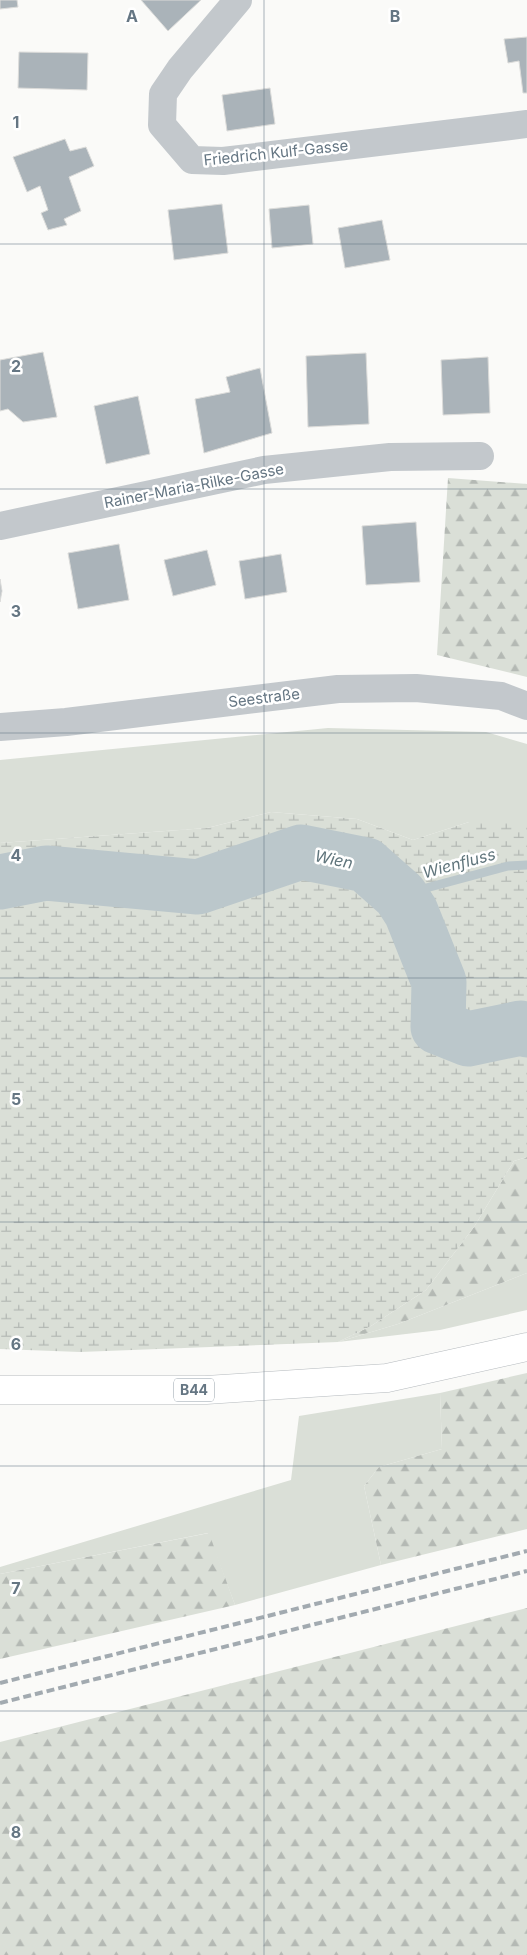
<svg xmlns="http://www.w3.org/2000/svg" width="527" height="1955" font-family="Inter,sans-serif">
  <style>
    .green { fill: #dadfd7 }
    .forest { fill: url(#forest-firs) }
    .wetland { fill: url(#wetland-marsh) }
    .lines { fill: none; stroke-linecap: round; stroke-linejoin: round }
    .stream { stroke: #bbc7cb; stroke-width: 9 }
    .river { stroke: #bbc7cb; stroke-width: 55 }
    .building { fill: #aab3b9; stroke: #dcdcda }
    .major-casing { stroke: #b5babe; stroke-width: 29 }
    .minor { stroke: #c3c8cc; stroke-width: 28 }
    .major { stroke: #fff; stroke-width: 28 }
    .rail { stroke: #a2aab0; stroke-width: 4; stroke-dasharray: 8 4; stroke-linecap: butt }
    .grid { fill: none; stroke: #657683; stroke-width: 1; stroke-opacity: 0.55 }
    .labels { text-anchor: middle; stroke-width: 5; stroke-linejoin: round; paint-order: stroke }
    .shield { fill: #fff; stroke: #939fa8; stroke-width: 1 }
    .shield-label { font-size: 14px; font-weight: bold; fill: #657683 }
    .street-label { font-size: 15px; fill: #657683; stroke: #fff }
    .water-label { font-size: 16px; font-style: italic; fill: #60757c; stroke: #fff }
    .grid-label { font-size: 16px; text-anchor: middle; font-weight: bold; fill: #657683; stroke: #fff; stroke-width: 5; stroke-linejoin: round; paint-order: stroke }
  </style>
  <defs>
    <pattern id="forest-firs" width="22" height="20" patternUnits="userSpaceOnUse" patternTransform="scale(1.25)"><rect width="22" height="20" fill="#dadfd7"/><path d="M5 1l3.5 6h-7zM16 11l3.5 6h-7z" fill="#b4b9b4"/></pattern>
    <pattern id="wetland-marsh" width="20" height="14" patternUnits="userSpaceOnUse" patternTransform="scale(1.25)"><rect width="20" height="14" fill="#dadfd7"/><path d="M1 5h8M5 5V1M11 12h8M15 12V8" fill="none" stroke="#b4b9b4"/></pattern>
  </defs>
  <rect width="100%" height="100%" fill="#fafaf8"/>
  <path class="green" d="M 328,728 L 486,732 L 527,744 L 527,822 L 469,822 L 413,840 L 357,819 L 271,812 L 207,828 L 0,843 L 0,760 Z
    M 527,1273 L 527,1310 L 440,1330 L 338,1342 L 398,1324 Z
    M 440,1393 L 442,1449 L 379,1467 L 364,1486 L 381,1565 L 235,1605 L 208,1533 L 0,1574 L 0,1567 L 291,1480 L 299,1416 Z"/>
  <path class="forest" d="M 448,478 L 527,484 L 527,677 L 437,655 Z
    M 527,1157 L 527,1273 L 398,1324 L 338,1342 L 371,1326 L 426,1290 L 474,1227 L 514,1161 Z
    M 527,1373 L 527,1529 L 381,1565 L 364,1486 L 379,1467 L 442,1449 L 440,1393 Z
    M 209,1533 L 235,1605 L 0,1659 L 0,1574 Z
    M 527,1608 L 527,1955 L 0,1955 L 0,1742 Z"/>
  <path class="wetland" d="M 271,812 L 357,819 L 413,840 L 469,822 L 527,822 L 527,1157 L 514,1161 L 474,1227 L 426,1290 L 371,1326 L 338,1342 L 80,1352 L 0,1349 L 0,843 L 207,828 Z"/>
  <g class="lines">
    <path class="stream" d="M 400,895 L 508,866 L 527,865"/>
    <path class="river" d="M 0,882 L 46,873 L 198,887 L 301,852 L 366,865 L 400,895 L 411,912 L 439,982 L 438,1027 L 468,1039 L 521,1028 L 527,1030"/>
  </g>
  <path class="building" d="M 0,0 L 17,0 L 18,7 L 0,9 Z
    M 141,0 L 201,0 L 168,31 Z
    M 527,37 L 527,93 L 523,93 L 519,61 L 508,63 L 504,39 Z
    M 19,52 L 88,53 L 87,90 L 18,88 Z
    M 270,88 L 275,124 L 227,131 L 222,95 Z
    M 65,139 L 70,151 L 86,147 L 94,166 L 69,177 L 81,211 L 64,219 L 67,225 L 48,230 L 41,213 L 48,210 L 40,186 L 27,192 L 13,157 Z
    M 222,204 L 228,253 L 174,260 L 168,210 Z
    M 309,205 L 313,244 L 272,248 L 269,209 Z
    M 382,220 L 390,260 L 345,268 L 338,228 Z
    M 43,352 L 57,417 L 23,422 L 8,409 L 0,411 L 0,360 Z
    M 366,353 L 369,424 L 308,427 L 306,356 Z
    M 488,357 L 490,413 L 443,415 L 441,360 Z
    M 260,368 L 272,433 L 204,453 L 195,399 L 230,392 L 226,377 Z
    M 138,396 L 150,454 L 106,464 L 94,406 Z
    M 416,522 L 420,582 L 366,585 L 362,526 Z
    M 119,544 L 129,600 L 78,609 L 68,553 Z
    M 207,550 L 216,585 L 173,596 L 164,560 Z
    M 281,554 L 287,592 L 245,599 L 239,561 Z
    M 0,579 L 2,591 L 0,602 Z"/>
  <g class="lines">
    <defs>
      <path id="major" d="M 0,1390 L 206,1390 L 387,1378 L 527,1347"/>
    </defs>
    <use href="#major" class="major-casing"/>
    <path class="minor" d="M 238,0 L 180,69 L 163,94 L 162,125 L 192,160 L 223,161 L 527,124
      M 0,526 L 264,470 L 390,457 L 480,456
      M 0,727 L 66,722 L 338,689 L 416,688 L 501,696 L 527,706"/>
    <use href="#major" class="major"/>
    <path class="rail" d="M 0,1683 L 527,1551
      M 0,1703 L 527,1571"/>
  </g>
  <path class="grid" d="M 264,0 L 264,1955M 0,244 L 527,244M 0,489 L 527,489M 0,733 L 527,733M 0,978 L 527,978M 0,1222 L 527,1222M 0,1466 L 527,1466M 0,1711 L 527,1711"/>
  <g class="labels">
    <rect class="shield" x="174" y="1378.5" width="40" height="23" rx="4"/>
    <g class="shield-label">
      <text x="194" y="1395">B44</text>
    </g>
    <g class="street-label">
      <text transform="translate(276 153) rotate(-6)" y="5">Friedrich Kulf-Gasse</text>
      <text transform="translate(194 486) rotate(-11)" y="5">Rainer-Maria-Rilke-Gasse</text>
      <text transform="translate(264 698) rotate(-7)" y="5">Seestraße</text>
    </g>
    <g class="water-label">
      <text transform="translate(334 859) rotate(12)" y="6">Wien</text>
      <text transform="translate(459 863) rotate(-15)" y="6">Wienfluss</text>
    </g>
  </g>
  <g class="grid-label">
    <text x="132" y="22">A</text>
    <text x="395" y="22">B</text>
    <text x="16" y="128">1</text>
    <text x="16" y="372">2</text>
    <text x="16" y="617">3</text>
    <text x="16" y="861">4</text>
    <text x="16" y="1105">5</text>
    <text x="16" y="1350">6</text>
    <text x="16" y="1594">7</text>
    <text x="16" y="1838">8</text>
  </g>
</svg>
